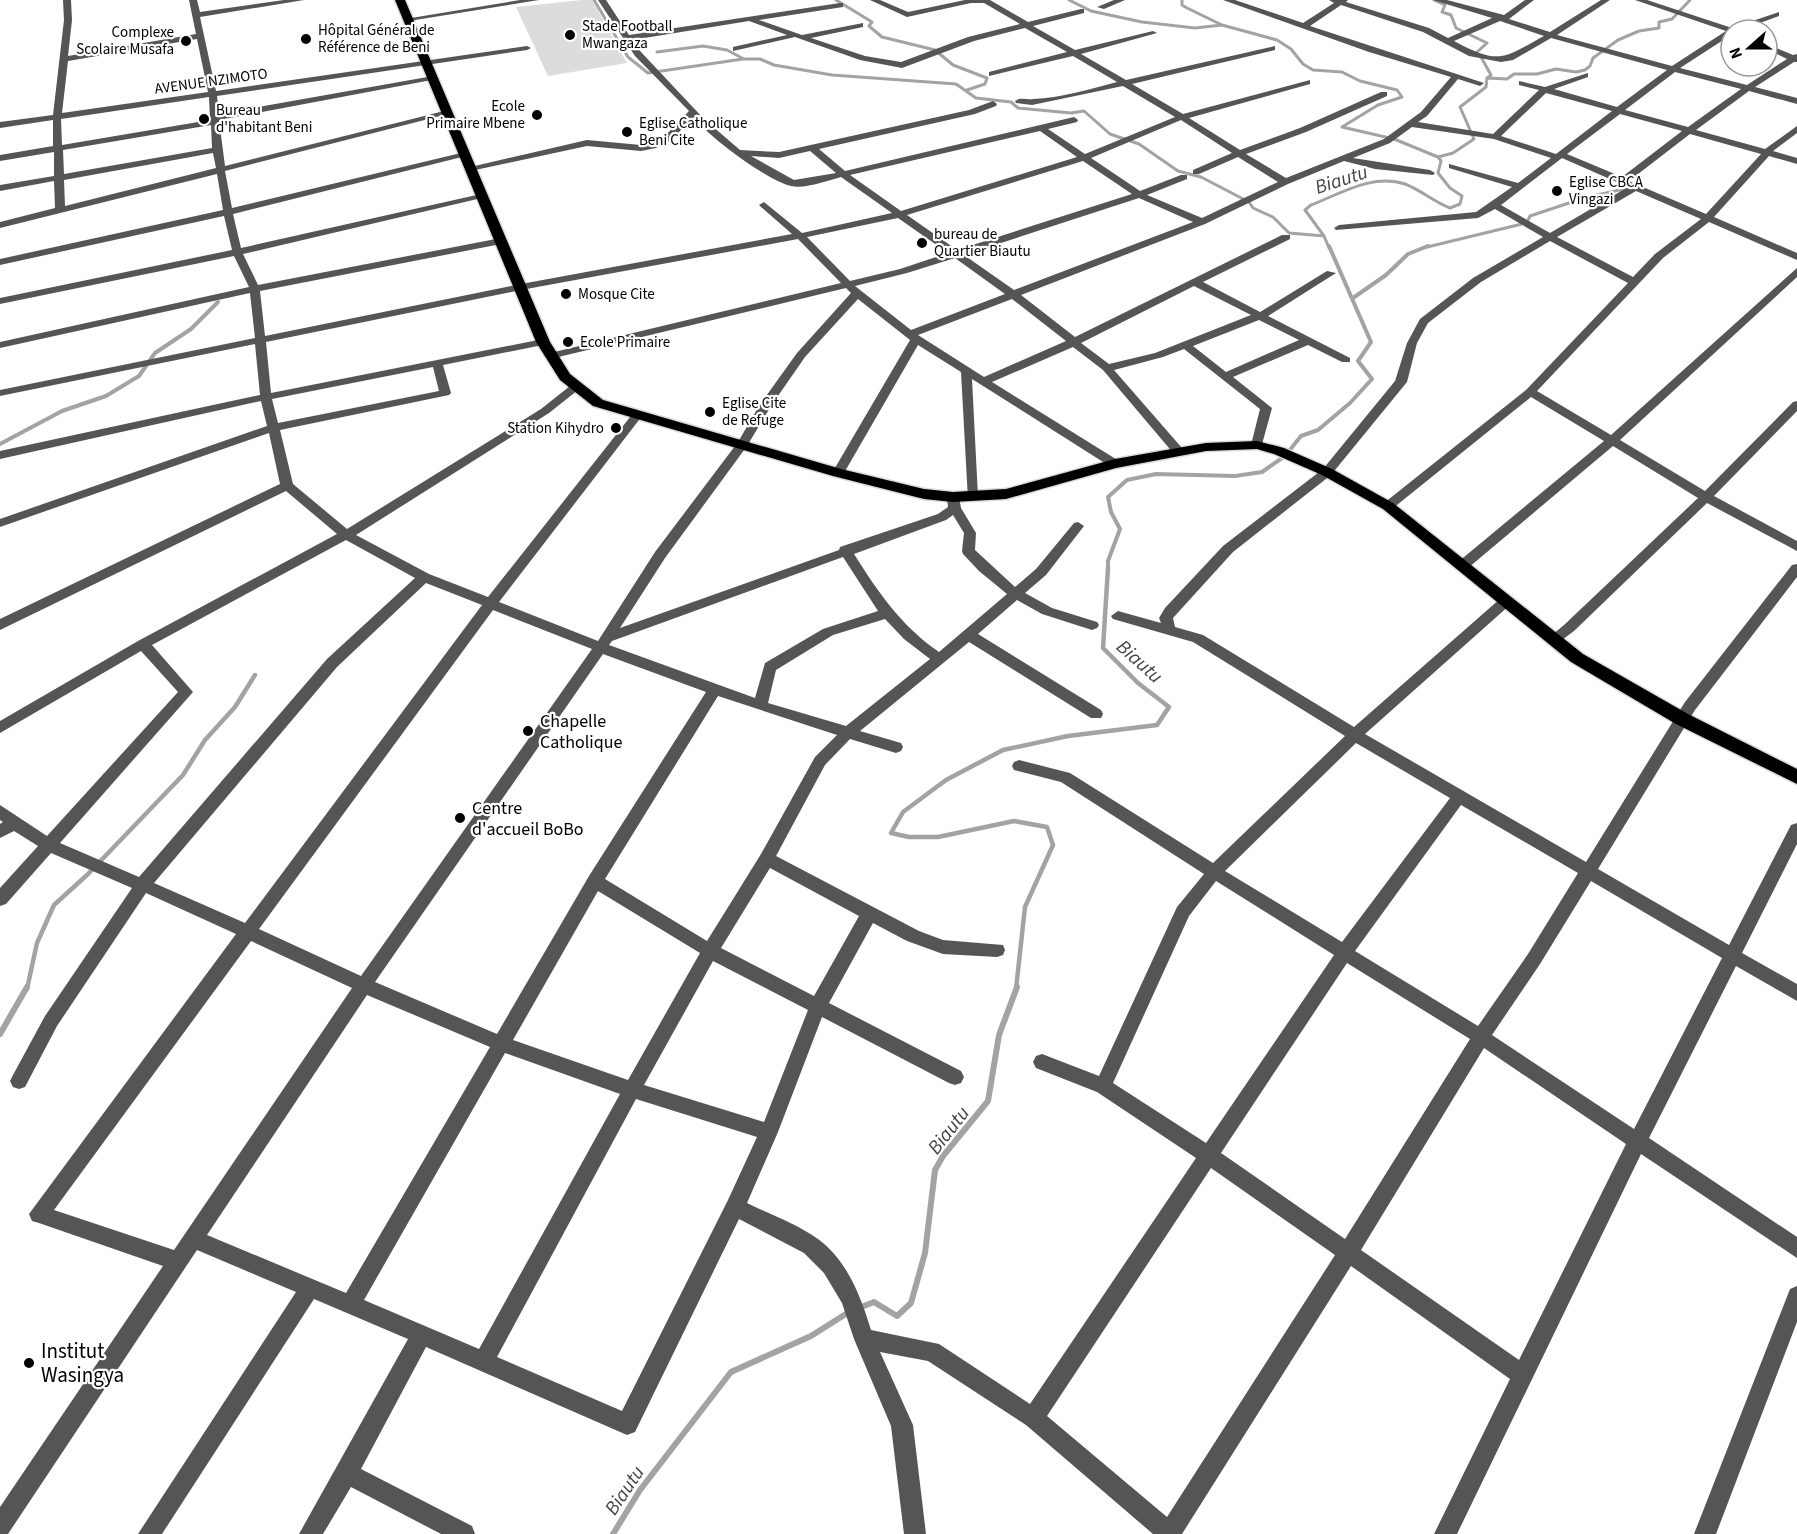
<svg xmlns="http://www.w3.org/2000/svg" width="1797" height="1534" font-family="'Source Sans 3',sans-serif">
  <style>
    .green { fill: #dcdcdc }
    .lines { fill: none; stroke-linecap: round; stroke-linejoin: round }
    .stream-far3 { stroke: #a3a3a3; stroke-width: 3 }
    .stream-far2 { stroke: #a3a3a3; stroke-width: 4 }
    .stream-far1 { stroke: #a3a3a3; stroke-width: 4.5 }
    .stream { stroke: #a3a3a3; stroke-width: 6 }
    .highway-casing { stroke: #dbdbdb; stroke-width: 3 }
    .minor { fill: #555; fill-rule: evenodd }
    .highway { fill: #000; fill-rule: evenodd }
    .poi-dot { fill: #000; stroke: #fff; stroke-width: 2 }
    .labels { text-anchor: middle; stroke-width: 4.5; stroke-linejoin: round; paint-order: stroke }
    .far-poi-label { font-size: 15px; fill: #000; stroke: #fff; text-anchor: start }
    .far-street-label { font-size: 15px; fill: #000; stroke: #fff }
    .poi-label { font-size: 18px; fill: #000; stroke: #fff; text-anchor: start }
    .water-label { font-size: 20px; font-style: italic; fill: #444; stroke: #fff }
    .near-poi-label { font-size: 21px; fill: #000; stroke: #fff; text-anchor: start }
  </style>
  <rect width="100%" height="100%" fill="#fff"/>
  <path class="green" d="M 582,0 L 592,0 L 627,63 L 548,76 L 516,7 Z"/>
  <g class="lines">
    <path class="stream-far3" d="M 594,0 L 628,57 L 648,73 L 743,59
      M 836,0 L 872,22 L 869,26 L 882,37 L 935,50 L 953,65 L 987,78 L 985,84 L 967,90
      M 1069,0 L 1091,11 L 1142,22 L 1195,28 L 1222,25 L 1277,40 L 1291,49 L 1303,64 L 1313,70 L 1342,72 L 1360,81 L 1397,90 L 1402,97 L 1378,105 L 1342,127 L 1394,139 L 1438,157
      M 1182,0 L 1182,5 L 1187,8 L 1222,25
      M 1434,0 L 1445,5 L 1442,12 L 1451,15 L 1456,28 L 1487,43 L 1476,53 L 1481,57 L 1491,75 L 1487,78
      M 657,52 L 703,46 L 727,50 L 744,59 L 760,59 L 774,65 L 832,75 L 956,84 L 976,98 L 1011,102 L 1018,108 L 1071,113 L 1084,111 L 1110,134 L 1139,144 L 1178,171 L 1201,177 L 1249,202 L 1253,208 L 1273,217 L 1289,233 L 1324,236
      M 1438,157 L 1453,153 L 1474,139 L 1460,107 L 1486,87 L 1487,78 L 1507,79 L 1514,74 L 1537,74 L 1556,69 L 1576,72 L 1585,70 L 1590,66 L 1593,58 L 1618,40 L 1639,31 L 1659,28 L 1659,22 L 1672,19 L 1690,0
      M 1527,222 L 1530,216 L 1584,198 L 1624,189
      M 1329,248 L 1324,236 L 1305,210 L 1311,205 C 1340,194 1373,173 1405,184 C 1421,190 1434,202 1450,208 L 1460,204 L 1462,196 L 1450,188 L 1438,173 L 1441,161 L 1438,157
      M 1423,248 L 1522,224"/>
    <path class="stream-far2" d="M 1353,298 L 1386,275 L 1408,254 L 1428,246
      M 0,444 L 62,411 L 106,396 L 139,376 L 155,353 L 191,329 L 218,302
      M 1108,570 L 1108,561 L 1120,529 L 1111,512 L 1108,497 L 1127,480 L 1156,474 L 1235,476 L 1262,472 L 1285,456 L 1301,436 L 1318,430 L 1350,403 L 1372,379 L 1358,361 L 1371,342 L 1329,246"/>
    <path class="stream-far1" d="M 27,989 L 37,943 L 54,905 L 87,875 L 183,775 L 205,740 L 235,707 L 255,675
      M 1016,989 L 1025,907 L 1053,845 L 1047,827 L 1014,821 L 938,837 L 909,837 L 891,833 L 903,812 L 946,780 L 1003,750 L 1068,736 L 1157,725 L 1169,707 L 1138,683 L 1103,648 L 1108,568"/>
    <path class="stream" d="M 0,1034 L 27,987
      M 859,1308 L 874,1302 L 897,1316 L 911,1303 L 925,1253 L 935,1170 L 943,1156 L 988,1101 L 999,1035 L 1017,987
      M 613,1534 L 640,1490 L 731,1372 L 811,1336 L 849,1312"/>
    <defs>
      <path id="highway" d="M 395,0 L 405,0 L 550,342 L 570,374 L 603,400 L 841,469 L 924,489 L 953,492 L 1006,489 L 1115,459 L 1206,443 L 1257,441 L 1284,448 L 1332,469 L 1393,503 L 1583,654 L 1688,714 L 1797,769 L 1797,784 L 1676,724 L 1571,662 L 1383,509 L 1322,475 L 1274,454 L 1257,449 L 1206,451 L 1116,468 L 1006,499 L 953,502 L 924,499 L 833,476 L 593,406 L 560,380 L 536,342 Z"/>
    </defs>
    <use href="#highway" class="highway-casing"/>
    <path class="minor" d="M 63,0 L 71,0 L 72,20 L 68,56 L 196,34 L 189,0 L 197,0 L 200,12 L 284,0 L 304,0 L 200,17 L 216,91 L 527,46 L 531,48 L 527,50 L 217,96 L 219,114 L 433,76 L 437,79 L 219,120 L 225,166 L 448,110 L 452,113 L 225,171 L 232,208 L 465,152 L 470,155 L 233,214 L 241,248 L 481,194 L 486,197 L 243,254 L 258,285 L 501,238 L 506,241 L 501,244 L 260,291 L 265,336 L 521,284 L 792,234 L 761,207 L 759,205 L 764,202 L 802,233 L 892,213 L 841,177 C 826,181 806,189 791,186 C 768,181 707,136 694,117 L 671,140 L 656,148 L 641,151 L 587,146 L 466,172 L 466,168 L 587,140 L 641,145 L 653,143 L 665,136 L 689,111 L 635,56 L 598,0 L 606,0 L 629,35 L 840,3 L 843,3 L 843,7 L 759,20 L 802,35 L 863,23 L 863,27 L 811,38 L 865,56 L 901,62 L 968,37 L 1020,24 L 984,3 L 971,3 L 907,17 L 870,0 L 880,0 L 908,12 L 965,0 L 990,0 L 1028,22 L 1081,9 L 1084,9 L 1084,13 L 1033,26 L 1075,50 L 1153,31 L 1157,33 L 1081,54 L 1126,80 L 1275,46 L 1275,50 L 1132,84 L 1183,114 L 1310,80 L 1310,84 L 1189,118 L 1240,150 L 1300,128 L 1381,92 L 1387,92 L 1387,96 L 1306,132 L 1246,154 L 1286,178 L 1384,139 L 1421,112 L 1451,77 L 1369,52 L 1223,0 L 1235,0 L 1303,23 L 1334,3 L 1329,0 L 1348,0 L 1346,2 L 1429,28 L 1448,38 L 1492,18 L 1433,0 L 1447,0 L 1504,15 L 1525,0 L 1534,0 L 1509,19 L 1550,32 L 1601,0 L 1610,0 L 1557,35 L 1672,66 L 1726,31 L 1635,0 L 1647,0 L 1732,28 L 1779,12 L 1779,16 L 1741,30 L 1731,30 L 1731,35 L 1680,68 L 1747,85 L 1787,59 L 1767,49 L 1767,44 L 1793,55 L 1797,54 L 1797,62 L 1794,62 L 1755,87 L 1797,98 L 1797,104 L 1749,91 L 1696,130 L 1765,149 L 1797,126 L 1797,133 L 1773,151 L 1797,158 L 1797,164 L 1769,156 L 1714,217 L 1797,253 L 1797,260 L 1709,222 L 1663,258 L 1537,391 L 1611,435 L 1797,268 L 1797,277 L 1620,440 L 1705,491 L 1793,402 L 1797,401 L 1797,411 L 1714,496 L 1797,541 L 1797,551 L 1707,503 L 1574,631 L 1558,643 L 1548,643 L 1546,640 L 1564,625 L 1698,498 L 1613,446 L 1468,568 L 1458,568 L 1456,565 L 1458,562 L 1604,441 L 1531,397 L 1392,509 L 1384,509 L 1382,506 L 1384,503 L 1526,390 L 1628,283 L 1550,241 L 1481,282 L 1428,323 L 1417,343 L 1407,382 L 1331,475 L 1233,552 L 1173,618 L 1175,627 L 1203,635 L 1354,727 L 1501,598 L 1511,598 L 1513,601 L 1511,604 L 1365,734 L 1586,862 L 1685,702 L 1792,565 L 1797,564 L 1797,577 L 1695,710 L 1598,869 L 1729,945 L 1791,825 L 1797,823 L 1797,844 L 1742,953 L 1797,984 L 1797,1001 L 1736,966 L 1649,1138 L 1797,1237 L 1797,1258 L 1641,1154 L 1457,1534 L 1434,1534 L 1510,1379 L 1351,1266 L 1182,1534 L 1153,1534 L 1026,1425 L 928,1361 L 880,1352 L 913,1425 L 926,1534 L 904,1534 L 891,1426 L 854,1339 L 842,1303 L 824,1273 L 804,1253 L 739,1219 L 635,1432 L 627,1435 L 426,1347 L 361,1469 L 472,1526 L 475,1534 L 441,1534 L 351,1487 L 323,1534 L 299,1534 L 408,1339 L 314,1299 L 162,1534 L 138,1534 L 296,1292 L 197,1250 L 8,1534 L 0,1534 L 0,1507 L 163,1266 L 39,1223 L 32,1221 L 29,1214 L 236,934 L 146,893 L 57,1026 L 25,1087 L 19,1089 L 13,1087 L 10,1081 L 13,1075 L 45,1016 L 132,888 L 51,853 L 6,904 L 0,906 L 0,888 L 38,846 L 14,831 L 0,838 L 0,824 L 3,822 L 0,820 L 0,805 L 47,836 L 178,692 L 141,651 L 0,733 L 0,721 L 138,641 L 337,534 L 286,491 L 0,630 L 0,619 L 280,484 L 269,433 L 0,527 L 0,519 L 267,426 L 261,401 L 0,459 L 0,451 L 260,395 L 255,344 L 0,396 L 0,390 L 255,338 L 250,293 L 0,348 L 0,342 L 249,287 L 234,256 L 0,304 L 0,298 L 232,250 L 224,216 L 0,265 L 0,259 L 223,210 L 217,174 L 0,228 L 0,222 L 55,208 L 54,181 L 0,191 L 0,185 L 54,176 L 54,152 L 0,161 L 0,155 L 53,146 L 53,120 L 0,128 L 0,122 L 53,115 L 64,20 ZM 1341,5 L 1423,32 L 1469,56 L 1501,62 L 1513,60 L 1551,38 L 1667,70 L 1617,107 L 1554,89 L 1588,77 L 1588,73 L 1545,87 L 1519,81 L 1519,85 L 1539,90 L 1493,134 L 1418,122 L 1427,116 L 1458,79 L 1480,86 L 1484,83 L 1310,26 ZM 749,21 L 787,35 L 733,47 L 733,51 L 795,37 L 860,60 L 902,68 L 974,41 L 1025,28 L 1067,52 L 989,72 L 989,76 L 1073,56 L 1117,82 C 1090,89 1061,98 1033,99 C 1026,100 1020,97 1015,101 L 1016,103 L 1032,105 L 1123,86 L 1175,117 L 1085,154 L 1048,129 L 1077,122 L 1078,120 L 1074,117 L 845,171 L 819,149 L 975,114 L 996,106 L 997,104 L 993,101 L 969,110 L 779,152 L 740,150 L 704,119 L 641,52 L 632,40 ZM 1500,21 L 1544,36 C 1502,59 1499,65 1454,41 ZM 197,39 L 208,92 L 62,113 L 68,61 ZM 1675,72 L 1741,89 L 1688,127 L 1625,110 ZM 1546,93 L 1612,111 L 1556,154 L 1501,136 ZM 209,97 L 210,120 L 62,145 L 61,119 ZM 1620,114 L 1682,131 L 1622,177 L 1567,154 ZM 1181,120 L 1232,153 L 1193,170 L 1193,174 L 1199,174 L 1238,157 L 1278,182 L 1202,218 L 1147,195 L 1187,179 L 1187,175 L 1181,175 L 1140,191 L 1091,158 ZM 211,125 L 212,148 L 64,174 L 63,150 ZM 1412,127 L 1494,139 L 1551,158 L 1518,183 L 1449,164 L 1449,168 L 1512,187 L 1476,212 L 1339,225 L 1334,228 L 1336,230 L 1478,218 L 1495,209 L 1543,237 L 1473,278 L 1420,319 L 1407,343 L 1395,381 L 1323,469 L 1223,546 L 1165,608 L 1159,618 L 1161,623 L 1118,611 L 1111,616 L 1113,619 L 1193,642 L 1345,736 L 1213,863 L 1070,773 L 1019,760 L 1014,762 L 1012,766 L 1014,770 L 1061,782 L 1204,874 L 1177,907 L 1099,1076 L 1042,1054 L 1036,1056 L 1033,1062 L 1036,1068 L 1097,1092 L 1196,1158 L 1030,1404 L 939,1344 L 871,1330 C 861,1297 847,1260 818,1239 C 797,1224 769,1214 747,1203 L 778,1132 L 822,1017 L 949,1083 L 955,1085 L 961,1083 L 964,1077 L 961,1071 L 829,1003 L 873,923 L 907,941 L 943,954 L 997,957 L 1003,955 L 1005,950 L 1003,945 L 943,940 L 919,931 L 776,856 L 825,765 L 850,739 L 896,753 L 901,751 L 903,747 L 901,743 L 860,731 L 969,642 L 1091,718 L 1101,718 L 1103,714 L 1101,710 L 978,634 L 1017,600 L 1042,614 L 1092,630 L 1097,628 L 1099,625 L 1097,622 L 1052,608 L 1025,593 L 1046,575 L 1084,526 L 1078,522 L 1074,523 L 1036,569 L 1015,587 L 975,550 L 976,533 L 961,508 L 959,497 L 953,493 L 947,497 L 948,507 L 938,514 L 840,547 L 839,550 L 620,628 L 665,558 L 747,446 L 771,406 L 805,357 L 858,299 L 910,340 L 832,473 L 834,476 L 842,476 L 844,473 L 918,345 L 961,372 L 968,500 L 976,500 L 978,497 L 972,379 L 1111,467 L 1119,467 L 1119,461 L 992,382 L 1073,347 L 1103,370 L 1174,454 L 1178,455 L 1184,451 L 1182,448 L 1114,370 L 1163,357 L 1184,349 L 1260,409 L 1251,445 L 1253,448 L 1261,448 L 1272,408 L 1233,377 L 1308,345 L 1342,362 L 1350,362 L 1350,358 L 1268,316 L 1336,273 L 1327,271 L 1260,312 L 1203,282 L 1290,239 L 1290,235 L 1282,235 L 1075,337 L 1021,295 L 1205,224 L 1288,184 L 1344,161 L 1375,169 L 1433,175 L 1435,173 L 1430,170 L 1353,158 L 1390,143 ZM 1040,131 L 1077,157 L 901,211 L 850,175 ZM 1690,134 L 1761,154 L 1706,214 L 1629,181 ZM 810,151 L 836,173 L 794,180 L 751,156 L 779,158 ZM 213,153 L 216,168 L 65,206 L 64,180 ZM 1562,158 L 1628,187 L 1550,233 L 1501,205 ZM 1083,161 L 1132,194 L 957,250 L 907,215 ZM 1636,191 L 1701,219 L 1655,254 L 1633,277 L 1557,237 ZM 1139,198 L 1193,222 L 1014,290 L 964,255 ZM 898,218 L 948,253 L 900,269 L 850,281 L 807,237 ZM 798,239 L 841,283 L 550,353 L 544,356 L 550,359 L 846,288 L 851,293 L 797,353 L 759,406 L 738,442 L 655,552 L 598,641 L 499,602 L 642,416 L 642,412 L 634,412 L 488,597 L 429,574 L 356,535 L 549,413 L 578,390 L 578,386 L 570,386 L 541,409 L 347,529 L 293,484 L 280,430 L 449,395 L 451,393 L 443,365 L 543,345 L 548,342 L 543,339 L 271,393 L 266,342 L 521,290 ZM 955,258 L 1005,294 L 911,330 L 855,286 L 907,273 ZM 1194,286 L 1251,315 L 1155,353 L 1109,364 L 1081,343 ZM 1012,299 L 1066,341 L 984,377 L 918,335 ZM 1259,320 L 1299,340 L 1226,372 L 1193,346 ZM 433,367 L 439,391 L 278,423 L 272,399 ZM 953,515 L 964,533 L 962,551 L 963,554 L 979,571 L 1007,594 L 939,652 C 901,626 878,592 854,554 L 946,520 ZM 346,540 L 415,578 L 327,659 L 139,877 L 60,843 L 193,692 L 152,645 ZM 843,557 L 878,611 L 823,629 L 765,663 L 755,698 L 609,645 L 612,641 ZM 426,583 L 482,605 L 245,923 L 154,883 L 337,667 ZM 493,610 L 592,649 L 361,976 L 259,929 ZM 885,619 L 904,639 L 930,659 L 846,726 L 768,703 L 776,670 L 833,635 ZM 603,654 L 706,692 L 589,876 L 497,1034 L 375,982 ZM 718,696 L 837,735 L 815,757 L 761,854 L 707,941 L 605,879 ZM 1356,743 L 1450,798 L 1342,942 L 1225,871 ZM 1461,805 L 1578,873 L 1528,954 L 1478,1026 L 1355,951 ZM 770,868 L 859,916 L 814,996 L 721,948 ZM 1216,881 L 1334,955 L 1206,1143 L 1113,1083 L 1189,916 ZM 1591,881 L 1722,958 L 1634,1129 L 1492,1035 L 1540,964 ZM 598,891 L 700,953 L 628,1080 L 513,1040 ZM 251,941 L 352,988 L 174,1250 L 54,1210 ZM 713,961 L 808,1010 L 764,1122 L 644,1085 ZM 1347,963 L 1470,1039 L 1345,1239 L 1221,1153 ZM 367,995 L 490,1047 L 346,1293 L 207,1235 ZM 1484,1048 L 1626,1144 L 1519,1360 L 1361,1250 ZM 505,1053 L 620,1094 L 479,1349 L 364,1300 ZM 636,1099 L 757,1137 L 728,1200 L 622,1411 L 497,1357 ZM 1211,1168 L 1335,1255 L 1167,1517 L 1047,1416 Z
      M 520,0 L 539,0 L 409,21 L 405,19 Z
      M 1114,0 L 1125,0 L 1104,9 L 1097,7 Z
      M 1797,1286 L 1797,1322 L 1716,1534 L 1694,1534 L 1790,1289 Z"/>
    <use href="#highway" class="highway"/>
  </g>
  <g class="poi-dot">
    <circle cx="570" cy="35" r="6"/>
    <circle cx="306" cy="39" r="6"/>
    <circle cx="186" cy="41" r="6"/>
    <circle cx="537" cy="115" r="6"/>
    <circle cx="204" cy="119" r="6"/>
    <circle cx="627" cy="132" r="6"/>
    <circle cx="1557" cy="191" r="6"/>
    <circle cx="922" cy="243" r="6"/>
    <circle cx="566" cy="294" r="6"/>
    <circle cx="568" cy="342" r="6"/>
    <circle cx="710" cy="412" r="6"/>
    <circle cx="616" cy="428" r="6"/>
    <circle cx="528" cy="731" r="6"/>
    <circle cx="460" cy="818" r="6"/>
    <circle cx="29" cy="1363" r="6"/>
  </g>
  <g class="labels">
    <g class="far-poi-label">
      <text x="582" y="31">Stade Football<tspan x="582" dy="17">Mwangaza</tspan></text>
      <text x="318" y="35">Hôpital Général de<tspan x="318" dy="17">Référence de Beni</tspan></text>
      <text x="174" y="37" text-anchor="end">Complexe<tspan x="174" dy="17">Scolaire Musafa</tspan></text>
      <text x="525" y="111" text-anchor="end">Ecole<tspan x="525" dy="17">Primaire Mbene</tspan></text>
      <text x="216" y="115">Bureau<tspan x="216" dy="17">d'habitant Beni</tspan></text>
      <text x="639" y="128">Eglise Catholique<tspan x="639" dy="17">Beni Cite</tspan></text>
      <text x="1569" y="187">Eglise CBCA<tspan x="1569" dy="17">Vingazi</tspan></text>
      <text x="934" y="239">bureau de<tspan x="934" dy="17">Quartier Biautu</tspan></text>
      <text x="578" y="299">Mosque Cite</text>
      <text x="580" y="347">Ecole Primaire</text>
      <text x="722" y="408">Eglise Cite<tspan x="722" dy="17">de Refuge</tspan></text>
      <text x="604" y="433" text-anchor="end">Station Kihydro</text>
    </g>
    <g class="far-street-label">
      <text transform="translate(211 81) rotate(-8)" y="5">AVENUE NZIMOTO</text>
    </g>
    <g class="poi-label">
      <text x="540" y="727">Chapelle<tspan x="540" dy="21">Catholique</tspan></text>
      <text x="472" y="814">Centre<tspan x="472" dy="21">d'accueil BoBo</tspan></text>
    </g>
    <g class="water-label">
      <text transform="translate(1341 179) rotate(-18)" y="7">Biautu</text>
      <text transform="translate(1140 661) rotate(42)" y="7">Biautu</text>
      <text transform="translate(948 1130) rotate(-52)" y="7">Biautu</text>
      <text transform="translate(624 1490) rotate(-56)" y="7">Biautu</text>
    </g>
    <g class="near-poi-label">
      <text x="41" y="1358">Institut<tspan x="41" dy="24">Wasingya</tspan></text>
    </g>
  </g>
  <g transform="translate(1749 48) rotate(249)"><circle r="28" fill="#ffffff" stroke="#999999" stroke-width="1.5"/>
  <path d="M0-4.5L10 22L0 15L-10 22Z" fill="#000000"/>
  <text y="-9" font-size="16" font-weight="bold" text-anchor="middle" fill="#000000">N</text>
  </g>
</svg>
